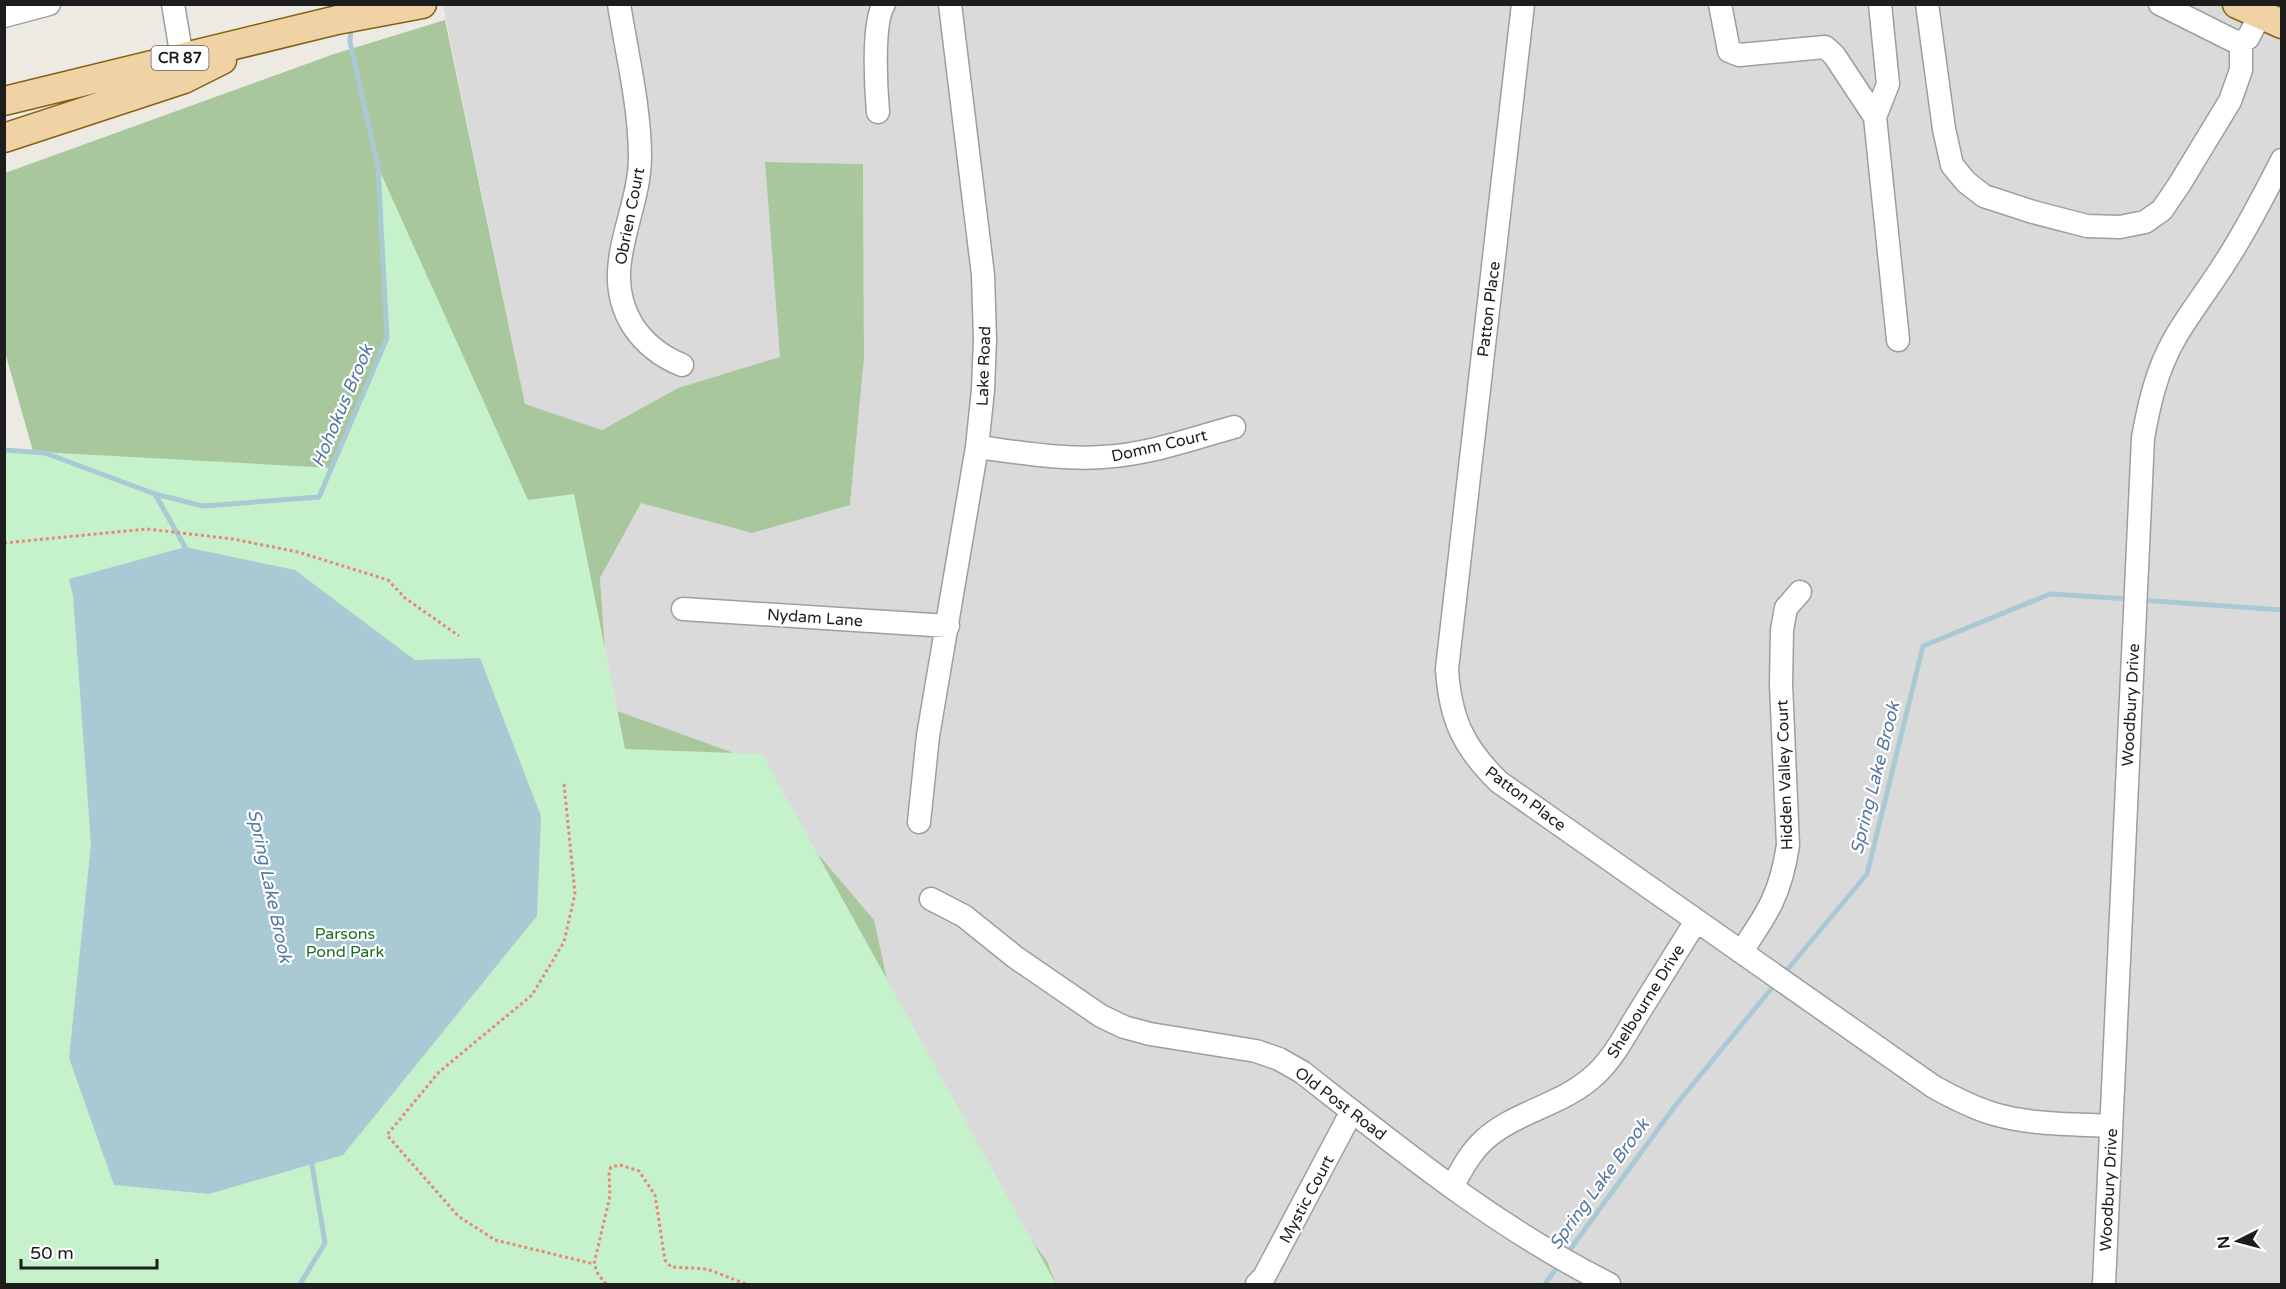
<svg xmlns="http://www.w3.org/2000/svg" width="2286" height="1289" font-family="'Varela Round',sans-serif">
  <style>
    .residential { fill: #dbdada }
    .forest { fill: #a8c79d }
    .park { fill: #c5f2ca }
    .water { fill: #a9cad5 }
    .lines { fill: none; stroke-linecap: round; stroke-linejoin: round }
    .stream { stroke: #a9cad5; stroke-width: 5 }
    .minor-casing { stroke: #9e9e9e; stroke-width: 25 }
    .major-casing { stroke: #846211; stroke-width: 31 }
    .path { stroke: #e98879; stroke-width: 3; stroke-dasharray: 3 3; stroke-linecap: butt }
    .minor { stroke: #fff; stroke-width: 22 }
    .major { stroke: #f0d3a5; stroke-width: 28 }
    .labels { text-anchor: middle; stroke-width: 4.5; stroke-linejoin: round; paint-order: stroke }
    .shield { fill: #fff; stroke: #616161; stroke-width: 1.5 }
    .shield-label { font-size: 15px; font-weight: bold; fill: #1d1d1d }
    .street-label { font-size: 16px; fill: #1d1d1d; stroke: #fff }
    .park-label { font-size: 16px; fill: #186e22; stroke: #fff }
    .water-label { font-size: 18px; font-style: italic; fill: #5578a1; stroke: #fff }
  </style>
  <rect width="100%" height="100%" fill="#edeae4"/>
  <path class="residential" d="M 443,5 L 2281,5 L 2281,1284 L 1056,1284 L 1047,1261 L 908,1076 L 609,708 L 600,578 L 641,502 L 752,533 L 850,505 L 864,358 L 863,164 L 765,162 L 781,357 L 678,388 L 602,430 L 525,404 Z"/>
  <path class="forest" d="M 445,20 L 525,404 L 602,430 L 678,388 L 780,357 L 765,162 L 863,164 L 864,358 L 850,505 L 752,533 L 641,503 L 600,578 L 609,708 L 731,752 L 874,920 L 908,1076 L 1047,1261 L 1056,1284 L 5,1284 L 4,1228 L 69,579 L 5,352 L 5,173 L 334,54 Z"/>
  <path class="park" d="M 378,167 L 528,500 L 574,494 L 625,749 L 762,754 L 1056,1284 L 5,1284 L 4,450 L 332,468 L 387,338 Z"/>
  <path class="water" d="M 185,547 L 295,570 L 415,660 L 480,658 L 541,816 L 537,916 L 343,1155 L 209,1194 L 114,1185 L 69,1058 L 91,844 L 73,596 L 69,579 Z"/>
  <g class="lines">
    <path class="stream" d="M 4,450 L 45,453 L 155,494 L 203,506 L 319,497 L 387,338 L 378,167 L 350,42 L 351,27
      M 155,494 L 185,547 L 186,554
      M 2140,600 L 2282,610
      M 1782,976 L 1867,874 L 1923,646 L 2050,594 L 2130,599
      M 1566,1255 L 1675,1106 L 1776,983
      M 300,1284 L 325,1243 L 311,1159
      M 1545,1284 L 1560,1263"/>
    <defs>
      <path id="minor" d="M 173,4 L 182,58
        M 619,4 C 627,55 640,107 640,158 C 639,217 598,270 633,326 C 645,344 662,357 682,365
        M 1523,4 L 1447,669 C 1450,718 1463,747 1499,782 L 1934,1087 C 1954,1098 1973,1108 1994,1114 C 2032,1125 2072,1124 2111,1126
        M 1720,4 L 1729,51 L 1739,55 L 1825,47 L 1834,55 L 1875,117
        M 1880,4 L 1888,84 L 1875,117 L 1898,340
        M 1927,4 L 1944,129 L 1952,165 L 1966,182 L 1984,196 L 2033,212 L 2087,226 L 2120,227 L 2145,222 L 2162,210 L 2179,185 L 2230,101 L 2241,70 L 2241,42
        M 2160,4 L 2234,41 L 2241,42 L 2248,38 L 2260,15
        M 4,16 L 49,4
        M 878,112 C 876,89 872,23 884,4
        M 977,447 C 1018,452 1061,460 1102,457 C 1147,455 1191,439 1234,427
        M 683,609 L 948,626
        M 919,822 L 928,736 L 977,447 L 983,390 L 985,339 L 983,275 L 950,4
        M 931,899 L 964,916 L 1015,957 L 1101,1016 L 1124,1027 L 1150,1034 L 1256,1051 L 1279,1059 L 1302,1072 C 1400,1149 1497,1228 1609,1284
        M 1741,952 C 1768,913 1781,893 1788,845 L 1781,684 L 1782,630 L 1786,608 L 1800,592
        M 1452,1187 C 1461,1171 1469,1154 1483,1141 C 1515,1111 1564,1105 1596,1074 C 1614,1057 1625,1035 1638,1014 C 1657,983 1677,952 1696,921
        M 1257,1284 L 1264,1277 L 1352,1111
        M 2104,1284 L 2143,438 C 2149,404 2157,369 2175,338 C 2190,312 2210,287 2226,261 C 2247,229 2264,195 2282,160"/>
      <path id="major" d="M 2237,4 L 2282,24
        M 4,101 L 337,20 L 422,4
        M 4,138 L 184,79 L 222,60"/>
    </defs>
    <use href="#minor" class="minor-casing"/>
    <use href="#major" class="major-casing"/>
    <path class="path" d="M 4,543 L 147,529 L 233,539 L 298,552 L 388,580 L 405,598 L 459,636
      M 564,784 L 575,894 L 564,942 L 532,995 L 439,1072 L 387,1135 L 458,1216 L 495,1240 L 594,1264
      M 606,1284 L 598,1274 L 594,1264 L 610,1196 L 609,1172 L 611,1167 L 620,1165 L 639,1171 L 655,1195 L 665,1260 L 671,1267 L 707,1269 L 746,1284"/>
    <use href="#minor" class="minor"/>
    <use href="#major" class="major"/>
  </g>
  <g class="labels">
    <rect class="shield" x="151.5" y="46" width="57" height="24" rx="4.5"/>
    <g class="shield-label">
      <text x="180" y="63">CR 87</text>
    </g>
    <g class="street-label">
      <text transform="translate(629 216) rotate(-79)" y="6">Obrien Court</text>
      <text transform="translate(1488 309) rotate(-83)" y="6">Patton Place</text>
      <text transform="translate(983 366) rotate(-88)" y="6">Lake Road</text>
      <text transform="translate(1159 445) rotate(-13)" y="6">Domm Court</text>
      <text transform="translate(815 617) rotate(4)" y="6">Nydam Lane</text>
      <text transform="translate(2130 705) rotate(-87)" y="6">Woodbury Drive</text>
      <text transform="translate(1784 775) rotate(-92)" y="6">Hidden Valley Court</text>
      <text transform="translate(1526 798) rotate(37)" y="6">Patton Place</text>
      <text transform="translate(1645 1001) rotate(-58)" y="6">Shelbourne Drive</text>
      <text transform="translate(1341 1103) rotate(37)" y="6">Old Post Road</text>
      <text transform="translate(2108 1190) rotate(-87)" y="6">Woodbury Drive</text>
      <text transform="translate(1306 1199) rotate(-62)" y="6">Mystic Court</text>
    </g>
    <g class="park-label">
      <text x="345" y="939">Parsons<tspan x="345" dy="18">Pond Park</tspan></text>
    </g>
    <g class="water-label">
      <text transform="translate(342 406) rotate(-67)" y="6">Hohokus Brook</text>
      <text transform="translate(1875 778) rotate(-76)" y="6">Spring Lake Brook</text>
      <text transform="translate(270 886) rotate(78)" y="6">Spring Lake Brook</text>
      <text transform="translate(1599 1184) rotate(-54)" y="6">Spring Lake Brook</text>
    </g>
  </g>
  <rect width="2286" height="1289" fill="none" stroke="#1d1d1d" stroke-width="12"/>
  <g transform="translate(2238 1241) rotate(264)" stroke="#ffffff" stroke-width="4.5" paint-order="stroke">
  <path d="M0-4.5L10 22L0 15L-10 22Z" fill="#1d1d1d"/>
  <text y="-9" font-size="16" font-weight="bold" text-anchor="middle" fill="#1d1d1d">N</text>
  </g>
  <path d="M21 1259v9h136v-9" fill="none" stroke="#1d1d1d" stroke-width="3"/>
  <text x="30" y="1259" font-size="18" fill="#1d1d1d" stroke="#ffffff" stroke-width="4.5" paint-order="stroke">50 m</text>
</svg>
